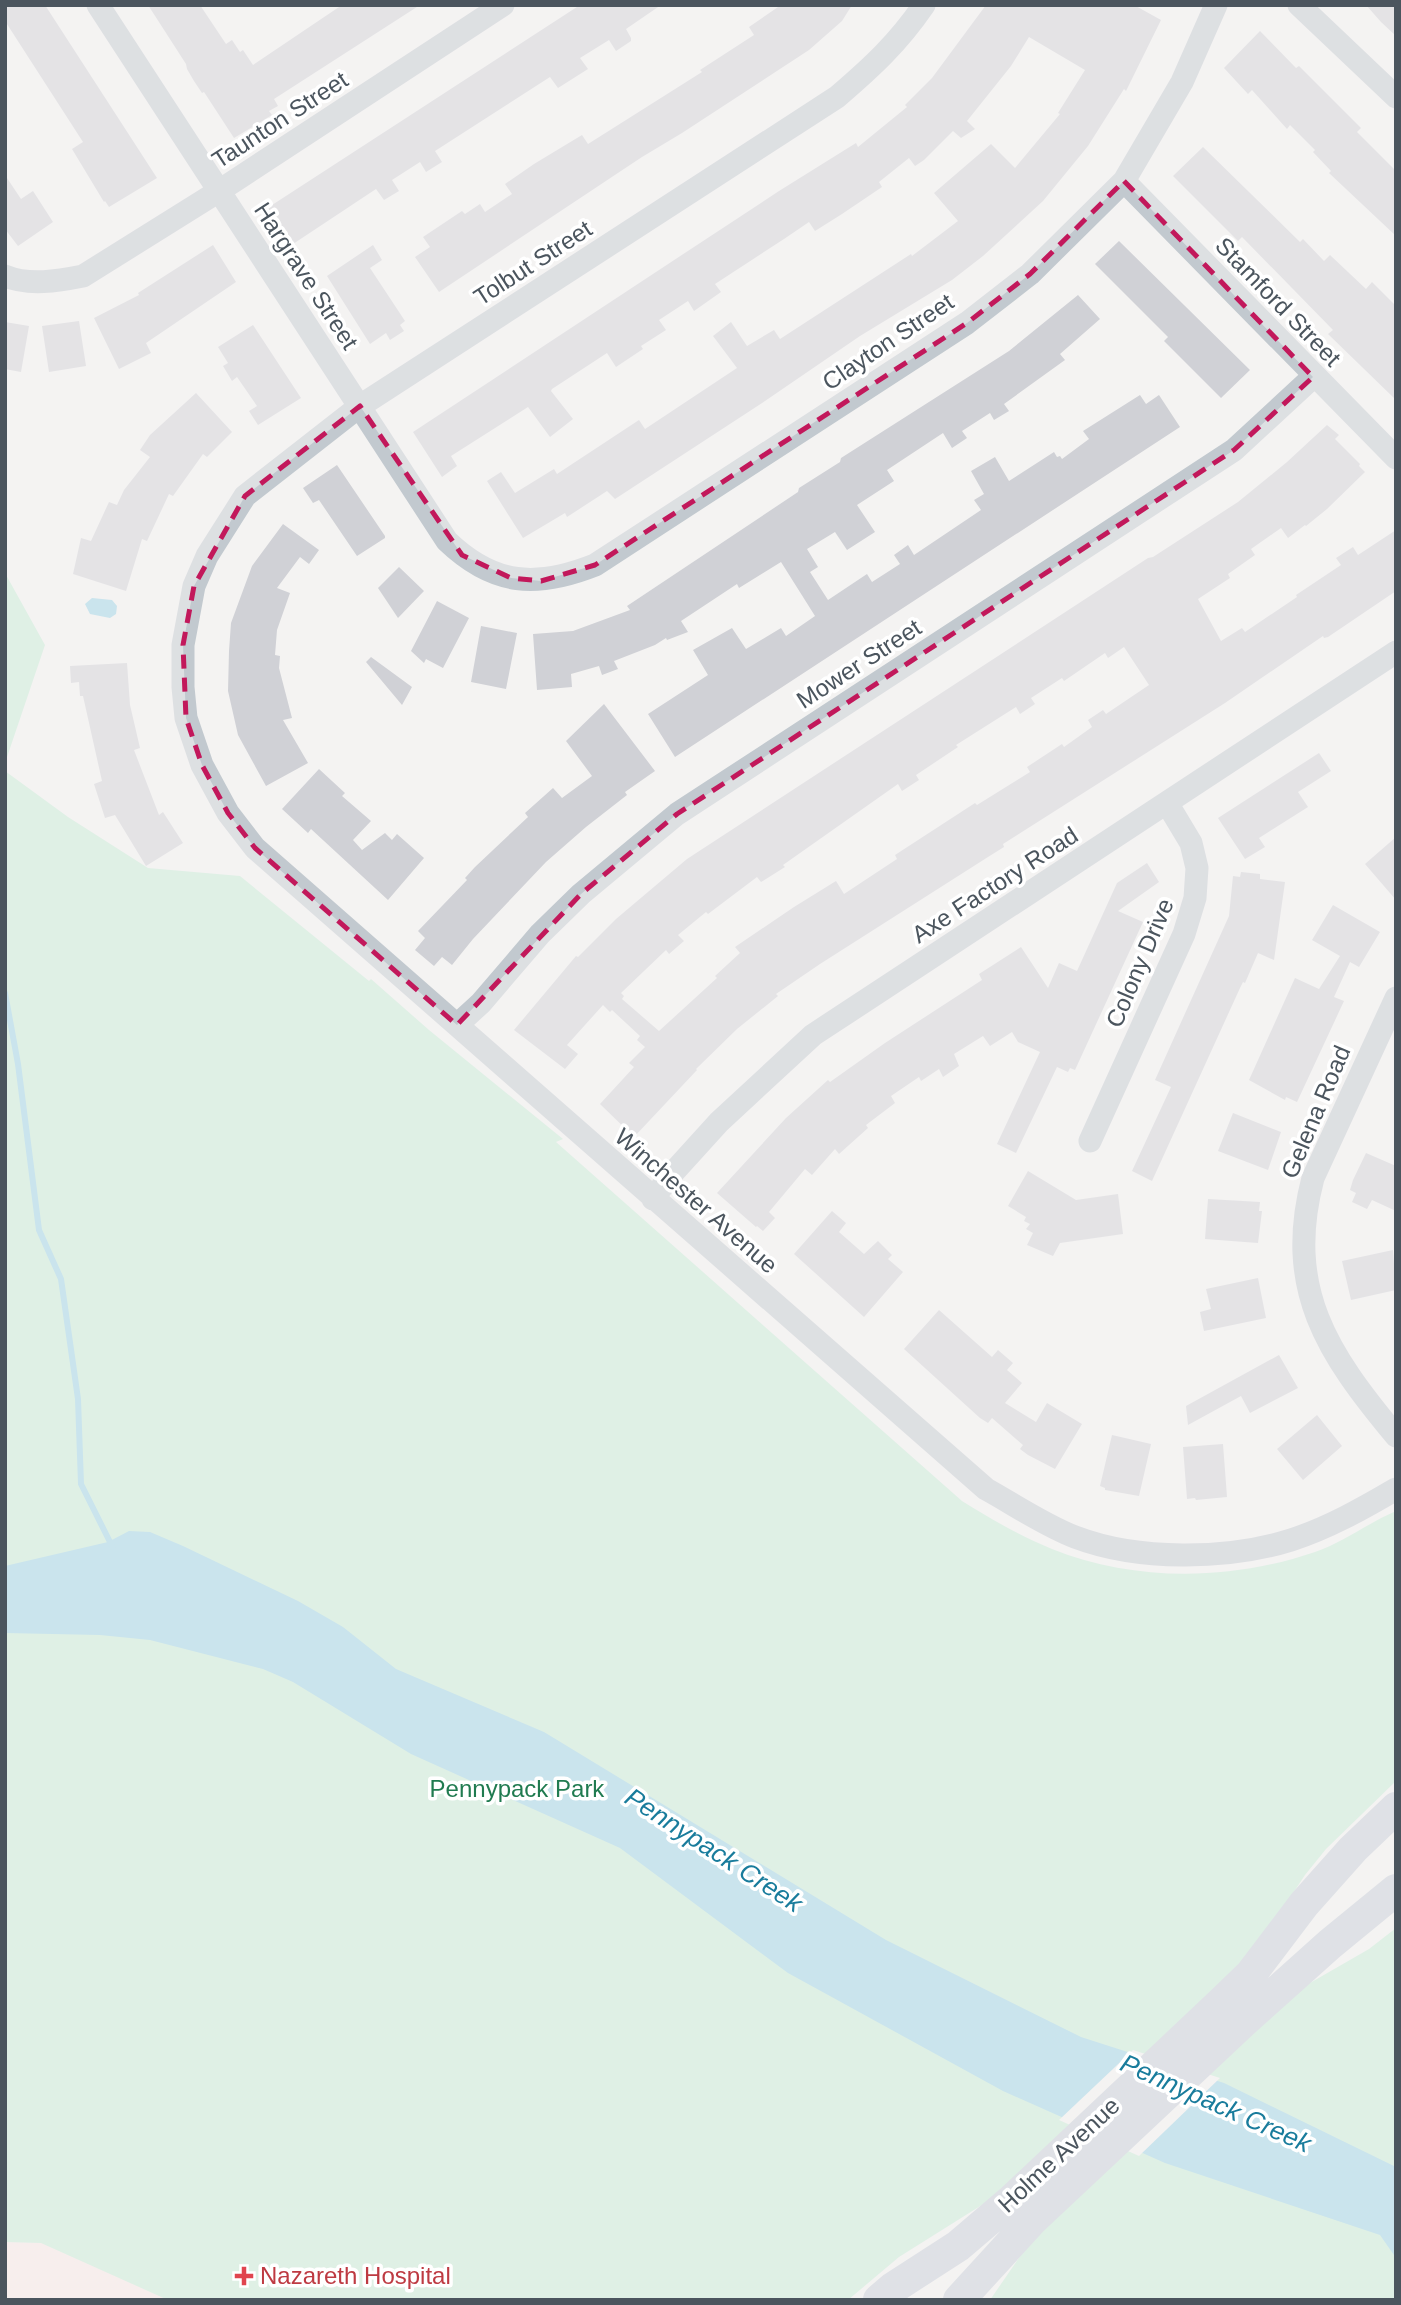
<svg xmlns="http://www.w3.org/2000/svg" width="1401" height="2305" font-family="Helvetica,sans-serif">
  <style>
    .medical { fill: #fae9e7 }
    .green { fill: #c6edd6 }
    .water { fill: #97d3e6 }
    .pier { fill: #f4f3f2 }
    .lines { fill: none; stroke-linecap: round; stroke-linejoin: round }
    .stream { stroke: #97d3e6; stroke-width: 6 }
    .building { fill: #d0d1d6; fill-rule: evenodd }
    .minor { stroke: #c2c9cf; stroke-width: 23 }
    .secondary { stroke: #c5cdd7; stroke-width: 32 }
    .marked { fill: none; stroke: #c2185b; stroke-width: 5; stroke-dasharray: 14 9; stroke-linejoin: round }
    .health-dot { fill: #e0444e; stroke: #fff; stroke-width: 2.5 }
    .labels { text-anchor: middle; stroke-width: 7; stroke-linejoin: round; paint-order: stroke }
    .street-label { font-size: 24px; fill: #4b555e; stroke: #fff }
    .park-label { font-size: 24px; fill: #207b50; stroke: #fff }
    .health-label { font-size: 24px; fill: #be3a42; stroke: #fff; text-anchor: start }
    .water-label { font-size: 26px; font-style: italic; fill: #197c9c; stroke: #fff }
  </style>
  <rect width="100%" height="100%" fill="#f4f3f2"/>
  <path class="medical" d="M 5,2242 L 448,2251 L 520,2300 L 5,2300 Z"/>
  <path class="green" d="M 5,573 L 45,645 L 5,763 Z
    M 5,771 L 68,817 L 148,868 L 240,876 L 369,981 L 371,979 L 429,1030 L 563,1139 L 556,1142 L 962,1501 C 991,1519 1020,1536 1052,1549 C 1135,1582 1230,1581 1315,1552 C 1344,1542 1368,1523 1396,1511 L 1396,1781 L 1326,1849 L 1305,1875 L 1270,1928 L 1249,1953 L 1271,2012 L 1303,1987 L 1369,1949 L 1396,1928 L 1396,2300 L 990,2300 L 1025,2249 L 993,2198 L 899,2257 L 848,2300 L 168,2300 L 41,2243 L 5,2242 Z"/>
  <path class="water" d="M 92,598 L 112,600 L 117,606 L 116,614 L 110,618 L 90,614 L 85,604 Z
    M 129,1531 L 150,1532 L 183,1546 L 298,1601 L 343,1627 L 396,1669 L 544,1732 L 886,1940 L 1081,2037 L 1224,2083 L 1396,2167 L 1396,2258 L 1380,2235 L 1165,2163 L 1003,2091 L 788,1973 L 620,1848 L 411,1754 L 293,1682 L 263,1669 L 150,1640 L 100,1635 L 5,1633 L 5,1566 L 108,1542 Z"/>
  <path class="pier" d="M 1133,2050 L 1220,2078 L 1139,2156 L 1059,2120 Z"/>
  <g class="lines">
    <path class="stream" d="M 5,993 L 18,1064 L 39,1230 L 61,1279 L 78,1399 L 81,1484 L 113,1548"/>
  </g>
  <path class="building" d="M 5,5 L 45,5 L 157,178 L 109,207 L 105,201 L 104,202 L 72,149 L 83,142 L 5,21 Z
    M 148,5 L 200,5 L 226,44 L 232,40 L 240,52 L 243,50 L 253,65 L 342,5 L 420,5 L 274,99 L 278,106 L 269,111 L 272,115 L 234,138 L 206,95 L 204,92 L 202,93 L 194,81 L 187,69 L 186,64 Z
    M 580,5 L 661,5 L 626,29 L 631,38 L 631,41 L 616,51 L 609,40 L 580,58 L 588,69 L 558,88 L 550,77 L 435,151 L 442,162 L 426,172 L 420,162 L 392,180 L 399,191 L 384,200 L 376,189 L 290,246 L 267,211 L 269,207 Z
    M 781,5 L 852,5 L 842,21 L 809,50 L 682,133 L 642,157 L 439,292 L 415,257 L 430,247 L 423,237 L 462,211 L 465,214 L 480,204 L 485,212 L 512,194 L 505,184 L 534,164 L 582,135 L 588,144 L 702,72 L 700,70 L 754,35 L 749,27 Z
    M 986,5 L 1134,5 L 1161,20 L 1126,91 L 1124,89 L 1088,146 L 1043,201 L 983,256 L 952,280 L 860,336 L 765,401 L 615,499 L 607,491 L 567,517 L 565,513 L 523,538 L 487,481 L 501,472 L 515,493 L 554,469 L 557,474 L 639,420 L 645,429 L 737,368 L 713,336 L 731,322 L 747,346 L 774,330 L 780,339 L 911,254 L 912,256 L 958,221 L 934,193 L 991,144 L 1015,168 L 1060,114 L 1058,113 L 1085,70 L 1029,37 L 1011,66 L 967,121 L 975,129 L 961,138 L 953,131 L 924,160 L 915,166 L 909,158 L 879,182 L 882,187 L 842,214 L 815,231 L 809,222 L 784,239 L 715,284 L 721,292 L 694,311 L 688,301 L 659,320 L 666,330 L 641,346 L 643,349 L 616,367 L 607,353 L 552,389 L 551,391 L 573,419 L 550,437 L 528,407 L 451,456 L 457,466 L 442,477 L 413,432 L 779,191 L 856,143 L 858,147 L 907,107 L 905,105 L 932,78 Z
    M 1366,5 L 1396,5 L 1396,36 L 1381,22 Z
    M 1260,31 L 1296,68 L 1299,66 L 1361,128 L 1357,132 L 1396,171 L 1396,236 L 1329,173 L 1331,171 L 1313,152 L 1315,150 L 1290,125 L 1287,129 L 1252,90 L 1248,94 L 1224,68 Z
    M 1203,147 L 1300,242 L 1303,239 L 1324,261 L 1330,255 L 1366,289 L 1372,282 L 1396,306 L 1396,400 L 1328,334 L 1333,330 L 1242,237 L 1238,241 L 1173,176 Z
    M 5,175 L 21,199 L 33,191 L 53,222 L 18,246 L 5,229 Z
    M 1119,241 L 1250,370 L 1221,398 L 1164,341 L 1168,337 L 1095,264 Z
    M 213,245 L 236,282 L 146,343 L 151,353 L 119,369 L 94,318 L 139,295 L 138,293 Z
    M 373,245 L 382,260 L 370,268 L 405,321 L 400,325 L 404,331 L 390,340 L 386,333 L 370,344 L 327,276 Z
    M 1078,295 L 1100,319 L 1060,354 L 1065,360 L 1004,404 L 1009,411 L 994,420 L 990,413 L 962,431 L 967,438 L 952,448 L 943,433 L 887,470 L 894,481 L 857,505 L 875,532 L 847,550 L 835,532 L 807,549 L 818,567 L 810,572 L 828,600 L 867,574 L 872,582 L 900,564 L 894,555 L 908,545 L 914,555 L 981,510 L 974,500 L 984,494 L 971,471 L 995,457 L 1009,481 L 1054,452 L 1057,457 L 1060,456 L 1062,459 L 1089,439 L 1083,431 L 1140,395 L 1146,404 L 1159,395 L 1180,427 L 675,757 L 648,714 L 708,675 L 693,650 L 732,628 L 746,649 L 781,628 L 786,636 L 815,616 L 781,562 L 739,588 L 737,584 L 681,621 L 688,632 L 667,640 L 666,638 L 655,645 L 614,661 L 618,669 L 602,675 L 599,666 L 571,674 L 572,687 L 537,690 L 533,634 L 573,631 L 630,610 L 627,606 L 798,492 L 799,488 L 840,462 L 841,458 L 1009,351 Z
    M 79,321 L 86,366 L 49,372 L 42,326 Z
    M 5,322 L 29,326 L 21,372 L 5,369 Z
    M 253,325 L 301,398 L 258,425 L 249,411 L 257,406 L 237,377 L 232,381 L 223,366 L 228,363 L 218,347 Z
    M 196,393 L 232,432 L 207,457 L 203,454 L 173,496 L 169,494 L 147,541 L 142,539 L 126,591 L 73,574 L 81,538 L 91,541 L 109,502 L 117,505 L 124,490 L 150,457 L 140,450 L 150,435 Z
    M 1327,425 L 1339,435 L 1335,439 L 1360,464 L 1359,466 L 1365,472 L 1327,509 L 1306,526 L 1305,525 L 1288,538 L 1281,528 L 1251,549 L 1255,555 L 1228,574 L 1230,578 L 1198,599 L 1221,641 L 1242,628 L 1245,632 L 1297,597 L 1296,595 L 1341,565 L 1336,558 L 1353,547 L 1358,555 L 1396,530 L 1396,591 L 1328,637 L 1324,638 L 1323,636 L 1225,703 L 1003,844 L 1004,847 L 988,857 L 820,964 L 776,994 L 778,996 L 737,1029 L 696,1069 L 697,1070 L 634,1137 L 600,1104 L 634,1067 L 629,1063 L 645,1047 L 637,1040 L 640,1036 L 612,1010 L 610,1012 L 603,1005 L 567,1045 L 578,1054 L 565,1069 L 514,1030 L 576,956 L 578,957 L 616,919 L 687,859 L 1148,558 L 1153,557 L 1238,502 L 1287,462 ZM 1124,647 L 1149,685 L 1106,714 L 1103,710 L 1088,720 L 1092,727 L 1064,747 L 1062,744 L 1027,767 L 1030,772 L 977,805 L 975,803 L 895,855 L 897,859 L 844,894 L 836,881 L 794,907 L 735,947 L 740,953 L 715,976 L 717,978 L 659,1031 L 622,999 L 624,996 L 621,993 L 666,950 L 669,954 L 684,941 L 678,935 L 706,912 L 708,914 L 757,877 L 761,882 L 785,867 L 783,865 L 898,784 L 902,791 L 919,780 L 916,775 L 958,747 L 956,745 L 1016,707 L 1020,714 L 1035,704 L 1031,698 L 1062,678 L 1064,681 L 1105,653 L 1108,658 Z
    M 337,465 L 385,536 L 385,538 L 357,556 L 319,500 L 313,503 L 303,488 Z
    M 283,524 L 319,550 L 309,564 L 300,557 L 277,588 L 290,593 L 277,630 L 275,655 L 280,656 L 279,668 L 292,718 L 283,720 L 308,763 L 266,786 L 238,735 L 228,691 L 229,651 L 231,623 L 252,566 Z
    M 399,567 L 424,591 L 398,618 L 378,588 Z
    M 437,601 L 469,618 L 443,668 L 426,659 L 424,663 L 411,651 Z
    M 481,626 L 517,633 L 506,689 L 471,682 Z
    M 371,657 L 412,687 L 402,705 L 366,662 Z
    M 127,663 L 130,705 L 140,748 L 134,750 L 159,815 L 163,812 L 183,843 L 146,866 L 115,815 L 105,818 L 94,784 L 102,781 L 83,696 L 80,696 L 79,682 L 71,683 L 70,666 Z
    M 604,704 L 655,771 L 625,792 L 627,795 L 586,827 L 546,862 L 473,939 L 452,965 L 442,957 L 434,966 L 415,950 L 425,938 L 418,931 L 467,880 L 465,878 L 475,867 L 528,817 L 525,813 L 553,788 L 562,798 L 592,776 L 566,741 Z
    M 1319,753 L 1331,771 L 1298,792 L 1308,807 L 1259,838 L 1265,847 L 1245,859 L 1218,818 Z
    M 319,769 L 345,793 L 342,796 L 371,821 L 353,840 L 362,850 L 385,833 L 392,840 L 397,834 L 424,858 L 388,900 L 311,829 L 308,833 L 282,809 Z
    M 1396,837 L 1396,900 L 1365,864 Z
    M 1147,863 L 1159,882 L 1118,911 L 1143,922 L 1075,1070 L 1070,1068 L 1068,1072 L 1057,1067 L 1016,1153 L 997,1144 L 1040,1052 L 1018,1042 L 1012,1032 L 990,1046 L 983,1036 L 954,1054 L 959,1066 L 943,1077 L 939,1069 L 921,1081 L 919,1077 L 891,1096 L 895,1103 L 866,1125 L 868,1128 L 839,1154 L 835,1149 L 812,1175 L 805,1169 L 769,1212 L 775,1218 L 763,1231 L 757,1226 L 756,1227 L 717,1193 L 786,1118 L 828,1080 L 830,1082 L 885,1043 L 982,980 L 979,974 L 1021,947 L 1048,988 L 1059,963 L 1077,971 L 1117,883 Z
    M 1241,872 L 1260,874 L 1260,879 L 1285,882 L 1274,960 L 1258,953 L 1245,983 L 1243,982 L 1240,988 L 1152,1181 L 1132,1171 L 1171,1087 L 1155,1080 L 1229,916 L 1233,876 L 1240,877 Z
    M 1333,905 L 1380,932 L 1359,967 L 1350,962 L 1334,997 L 1344,1001 L 1297,1102 L 1286,1097 L 1285,1100 L 1249,1080 L 1295,978 L 1319,989 L 1340,956 L 1312,940 Z
    M 1233,1113 L 1281,1132 L 1268,1170 L 1218,1151 Z
    M 1366,1153 L 1396,1166 L 1396,1211 L 1372,1200 L 1367,1209 L 1352,1202 L 1356,1193 L 1350,1190 L 1353,1180 Z
    M 1028,1171 L 1076,1200 L 1118,1194 L 1123,1234 L 1060,1243 L 1053,1256 L 1027,1245 L 1033,1233 L 1026,1229 L 1030,1224 L 1024,1221 L 1026,1217 L 1008,1206 Z
    M 1208,1199 L 1260,1202 L 1259,1211 L 1262,1211 L 1258,1243 L 1205,1239 Z
    M 832,1211 L 846,1223 L 839,1232 L 864,1254 L 878,1241 L 892,1255 L 888,1259 L 903,1272 L 864,1317 L 794,1254 Z
    M 1393,1250 L 1396,1290 L 1351,1300 L 1342,1261 Z
    M 1258,1278 L 1266,1318 L 1204,1331 L 1200,1312 L 1211,1309 L 1206,1289 Z
    M 939,1310 L 992,1357 L 998,1350 L 1013,1363 L 1007,1370 L 1022,1383 L 1005,1403 L 1036,1422 L 1047,1403 L 1082,1424 L 1055,1469 L 1028,1455 L 1020,1449 L 1023,1445 L 992,1418 L 988,1423 L 980,1418 L 904,1349 Z
    M 1279,1355 L 1298,1388 L 1250,1413 L 1241,1396 L 1188,1425 L 1186,1406 Z
    M 1317,1415 L 1342,1446 L 1303,1480 L 1277,1449 Z
    M 1112,1435 L 1151,1444 L 1139,1496 L 1105,1490 L 1105,1488 L 1100,1486 Z
    M 1223,1444 L 1227,1497 L 1196,1500 L 1195,1498 L 1187,1499 L 1183,1447 Z"/>
  <g class="lines">
    <path class="minor" d="M 98,5 L 447,541 C 494,586 537,588 595,565 L 967,323 L 1030,274 L 1124,181 L 1182,82 L 1216,5
      M 924,5 C 898,43 872,67 837,97 L 360,406 L 245,496 L 207,556 L 194,586 L 183,645 L 183,687 L 186,718 L 202,765 L 228,813 L 255,848 L 986,1489 C 1015,1505 1044,1525 1075,1537 C 1138,1561 1227,1560 1291,1540 C 1328,1528 1362,1509 1396,1489
      M 1299,5 L 1396,97
      M 1124,181 L 1396,458
      M 5,276 C 29,286 58,281 83,276 L 219,191 L 503,5
      M 1396,998 L 1313,1178 C 1284,1289 1327,1353 1396,1436
      M 457,1025 L 481,1003 L 540,934 L 581,894 L 677,814 L 1234,450 L 1313,377
      M 1090,1141 L 1184,934 L 1195,898 L 1197,868 L 1191,843 L 1167,803
      M 653,1199 L 670,1176 L 719,1122 L 813,1035 L 1396,652"/>
    <path class="secondary" d="M 879,2300 L 893,2288 L 958,2246 L 1012,2200 L 1220,2004 L 1251,1974 L 1304,1904 L 1353,1849 L 1396,1808
      M 959,2300 L 1033,2219 L 1244,2021 L 1330,1944 L 1396,1890"/>
  </g>
  <path d="M0 0H1401V2305H0ZM 1124,181 L 1313,377 L 1234,450 L 677,814 L 581,894 L 457,1025 L 255,848 L 228,813 L 202,765 L 186,718 L 183,645 L 194,586 L 245,496 L 360,406 L 462,555 L 511,578 L 541,581 L 595,565 L 967,323 L 1030,274 Z" fill="#f4f3f2" fill-opacity=".55" fill-rule="evenodd"/>
  <path class="marked" d="M 1124,181 L 1313,377 L 1234,450 L 677,814 L 581,894 L 457,1025 L 255,848 L 228,813 L 202,765 L 186,718 L 183,645 L 194,586 L 245,496 L 360,406 L 462,555 L 511,578 L 541,581 L 595,565 L 967,323 L 1030,274 Z"/>
  <path class="health-dot" d="M240.5 2265.5h7v7h7v7h-7v7h-7v-7h-7v-7h7z"/>
  <g class="labels">
    <g class="street-label">
      <text transform="translate(280 120) rotate(-33)" y="8">Taunton Street</text>
      <text transform="translate(533 263) rotate(-33)" y="8">Tolbut Street</text>
      <text transform="translate(306 276) rotate(57)" y="8">Hargrave Street</text>
      <text transform="translate(1278 302) rotate(46)" y="8">Stamford Street</text>
      <text transform="translate(888 342) rotate(-34)" y="8">Clayton Street</text>
      <text transform="translate(859 664) rotate(-33)" y="8">Mower Street</text>
      <text transform="translate(995 885) rotate(-33)" y="8">Axe Factory Road</text>
      <text transform="translate(1140 963) rotate(-67)" y="8">Colony Drive</text>
      <text transform="translate(1316 1112) rotate(-67)" y="8">Gelena Road</text>
      <text transform="translate(696 1201) rotate(41)" y="8">Winchester Avenue</text>
      <text transform="translate(1059 2155) rotate(-43)" y="8">Holme Avenue</text>
    </g>
    <g class="park-label">
      <text x="517" y="1797">Pennypack Park</text>
    </g>
    <g class="health-label">
      <text x="260" y="2284">Nazareth Hospital</text>
    </g>
    <g class="water-label">
      <text transform="translate(714 1850) rotate(33)" y="9">Pennypack Creek</text>
      <text transform="translate(1216 2103) rotate(24)" y="9">Pennypack Creek</text>
    </g>
  </g>
  <rect width="1401" height="2305" fill="none" stroke="#4b555e" stroke-width="14"/>
</svg>
